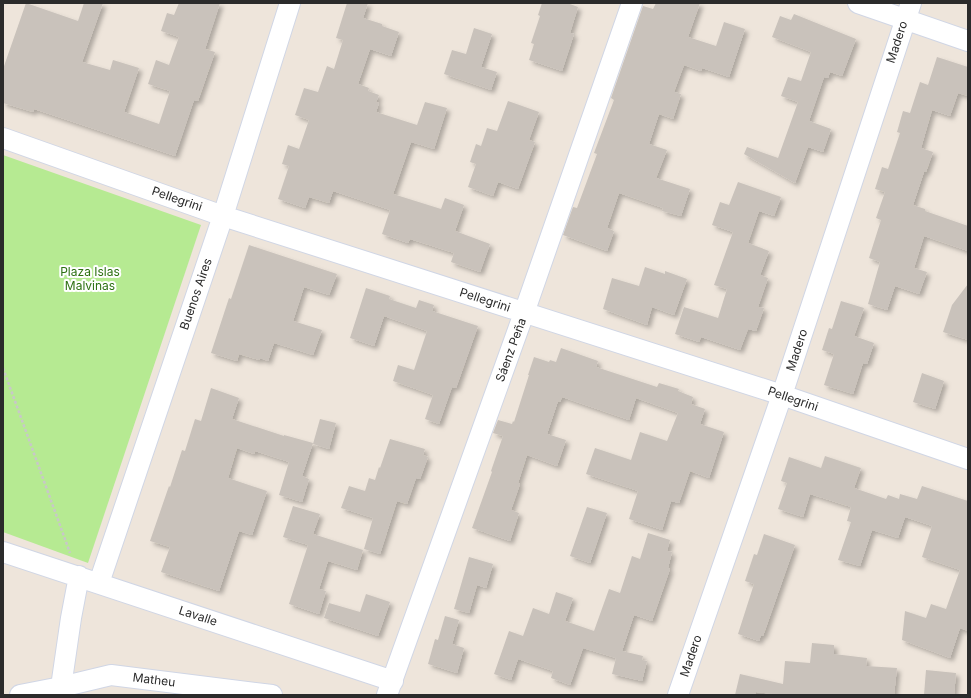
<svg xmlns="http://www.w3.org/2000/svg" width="971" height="698" font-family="Inter,sans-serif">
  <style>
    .green { fill: #b6ea92 }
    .building { fill: #c9c2bb; filter: url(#shadow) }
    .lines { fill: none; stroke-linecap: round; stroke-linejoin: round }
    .minor-casing { stroke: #d0d6e5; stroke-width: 22 }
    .path { stroke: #c8c8c8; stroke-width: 2.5; stroke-dasharray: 3 2; stroke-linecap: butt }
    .minor { stroke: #fff; stroke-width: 20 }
    .labels { text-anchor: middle; stroke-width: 4; stroke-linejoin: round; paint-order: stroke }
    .street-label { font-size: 12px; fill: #2b2b2b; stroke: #fff }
    .park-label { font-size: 12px; fill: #2d7012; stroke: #fff }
  </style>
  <defs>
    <filter id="shadow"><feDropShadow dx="3.5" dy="3.5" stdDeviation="2" flood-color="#0004"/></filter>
  </defs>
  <rect width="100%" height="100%" fill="#eee5db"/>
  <path class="green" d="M 3,155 L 201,225 L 88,563 L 3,532 Z"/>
  <path class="building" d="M 26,3 L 78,21 L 84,3 L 103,3 L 82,62 L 110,70 L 113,60 L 139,68 L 124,112 L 159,124 L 170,91 L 148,84 L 156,60 L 169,65 L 179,37 L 161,31 L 167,13 L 174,15 L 179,3 L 220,3 L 205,49 L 215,52 L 198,101 L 194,100 L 175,156 L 34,109 L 33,112 L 3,103 L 3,69 Z
    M 347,3 L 368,3 L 363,18 L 382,24 L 382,26 L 399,32 L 391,56 L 370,49 L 358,84 L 369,88 L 368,91 L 379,95 L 376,102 L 379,103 L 376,112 L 417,125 L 425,102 L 447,108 L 434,149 L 411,142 L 393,194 L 441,209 L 445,198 L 464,205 L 455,231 L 490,244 L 480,272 L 451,262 L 454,253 L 410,239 L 408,243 L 382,234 L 390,210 L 333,191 L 329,203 L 309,197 L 305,208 L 278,199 L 289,166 L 282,164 L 288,145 L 299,149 L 309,120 L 295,115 L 304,88 L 318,92 L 327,66 L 334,69 L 343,40 L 336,38 Z
    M 542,3 L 567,3 L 578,7 L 570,33 L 574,34 L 562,71 L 529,60 L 534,44 L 531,43 L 540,16 L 538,15 Z
    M 656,3 L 700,3 L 688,37 L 716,46 L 724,22 L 745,29 L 729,77 L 702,68 L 701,71 L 684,65 L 674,92 L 681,94 L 673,119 L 659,114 L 649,144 L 667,150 L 656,178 L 690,189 L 681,216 L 662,211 L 663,208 L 619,193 L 607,228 L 614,231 L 607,251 L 563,235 L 573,207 L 577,208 L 597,154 L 594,153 L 614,100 L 611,98 L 643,6 L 653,9 Z
    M 794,14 L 856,39 L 842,76 L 830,72 L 828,78 L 824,77 L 809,121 L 831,129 L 823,152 L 808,147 L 795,183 L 744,154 L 747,147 L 778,158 L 798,102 L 781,96 L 788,77 L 801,81 L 811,52 L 772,37 L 780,16 L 791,20 Z
    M 474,28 L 492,34 L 481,67 L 497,72 L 491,90 L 444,74 L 452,50 L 466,54 Z
    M 937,57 L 968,67 L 968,96 L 958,93 L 950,116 L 932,110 L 921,148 L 933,152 L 926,172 L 924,172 L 913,205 L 925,209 L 925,211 L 968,226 L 968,251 L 924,236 L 914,268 L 927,272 L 919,294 L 895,286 L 887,310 L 868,304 L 880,262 L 869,258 L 881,220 L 876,218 L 885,192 L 875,189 L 882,167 L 888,169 L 900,133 L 897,132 L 903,111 L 910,113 L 920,82 L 928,85 Z
    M 508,101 L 539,112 L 529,140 L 535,142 L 518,189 L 498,182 L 493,196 L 468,187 L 476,164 L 470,162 L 476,144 L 481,146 L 487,128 L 497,131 Z
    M 738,182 L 781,197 L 774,216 L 759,211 L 748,243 L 769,251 L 760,275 L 768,278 L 758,307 L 764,308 L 756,331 L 748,329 L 740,350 L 701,337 L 699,342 L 675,334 L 684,307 L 718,318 L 727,289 L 714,285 L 733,232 L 712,225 L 720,202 L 729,205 Z
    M 249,245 L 337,274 L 329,295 L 304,287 L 293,321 L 322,330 L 313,355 L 274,343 L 268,361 L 260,358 L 259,360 L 239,354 L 237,361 L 211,353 L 229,298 L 231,299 Z
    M 645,267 L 665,274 L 665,271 L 687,279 L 674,315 L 652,307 L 647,325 L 603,309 L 612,278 L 639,286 Z
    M 968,284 L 968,340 L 943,332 L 952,305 Z
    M 366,288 L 390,296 L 389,299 L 416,308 L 419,300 L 434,305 L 432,311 L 478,326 L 456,388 L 452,387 L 439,424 L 425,419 L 433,395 L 393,381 L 398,365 L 414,370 L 427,331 L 384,316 L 374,346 L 350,338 Z
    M 841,301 L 864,308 L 854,336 L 874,343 L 867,364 L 863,363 L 853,394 L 824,385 L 834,354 L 822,350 L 829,328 L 832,329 Z
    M 561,348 L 598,361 L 596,367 L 657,387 L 659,383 L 679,389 L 678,391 L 693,397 L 691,404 L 705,409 L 700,424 L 724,432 L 709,478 L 690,471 L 679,503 L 671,501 L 662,530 L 629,519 L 638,491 L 586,474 L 595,448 L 631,460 L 640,432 L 667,441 L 678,413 L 636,398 L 629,420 L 562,397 L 560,402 L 558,401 L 547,434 L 566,440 L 557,466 L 527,455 L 518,483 L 520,484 L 511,510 L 519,513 L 510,541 L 472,528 L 492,472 L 491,471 L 503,436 L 493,433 L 498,420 L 512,424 L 513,421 L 514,422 L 529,375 L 528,375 L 534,357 L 549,362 L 550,360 L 556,362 Z
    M 922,373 L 944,381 L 935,409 L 913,402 Z
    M 211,388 L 239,398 L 232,419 L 284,436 L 284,435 L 313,443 L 302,476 L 309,479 L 302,502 L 279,495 L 289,462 L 255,451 L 254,454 L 237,448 L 228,478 L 267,491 L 252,535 L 239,531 L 219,591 L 161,572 L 170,547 L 150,541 L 169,486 L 170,487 L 182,450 L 185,451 L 195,419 L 201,421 Z
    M 320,419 L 336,423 L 329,449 L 313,444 Z
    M 390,439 L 425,449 L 423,455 L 428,457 L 420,479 L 416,478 L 407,504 L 397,501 L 380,554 L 364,549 L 373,518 L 341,508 L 349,486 L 365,491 L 369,478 L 375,480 L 379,467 L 380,468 Z
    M 825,456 L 861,468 L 854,488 L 886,499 L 888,495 L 899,499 L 900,494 L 917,499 L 922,486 L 968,501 L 968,631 L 960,628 L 950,658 L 902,640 L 905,611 L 926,618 L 931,604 L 946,609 L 960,570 L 922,557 L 932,526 L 905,517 L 898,538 L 872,530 L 860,566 L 838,560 L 851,522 L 847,521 L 851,507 L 810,494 L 803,517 L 778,509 L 787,483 L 781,481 L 789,457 L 821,468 Z
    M 293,506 L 320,514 L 313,534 L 363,550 L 357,570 L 328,561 L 319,589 L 326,591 L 319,614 L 289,604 L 308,545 L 283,537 Z
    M 587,507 L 607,513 L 590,563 L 570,556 Z
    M 648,533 L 670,540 L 667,551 L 672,552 L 668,568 L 670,569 L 652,621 L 634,615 L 622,651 L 643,656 L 642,660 L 647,661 L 642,681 L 612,674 L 616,658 L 583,648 L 570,685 L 551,678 L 553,671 L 518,659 L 511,680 L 494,674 L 509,631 L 523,636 L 533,608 L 549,614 L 556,592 L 573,598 L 565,621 L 594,631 L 609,589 L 620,593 L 632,556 L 640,559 Z
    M 764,534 L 795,545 L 763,636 L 761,635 L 759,641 L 738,634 L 754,584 L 745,581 L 754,554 L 757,555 Z
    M 469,557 L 493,564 L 486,588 L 477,585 L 469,613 L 454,609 Z
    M 366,594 L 390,602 L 378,636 L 324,618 L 329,603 L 360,612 Z
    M 445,616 L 459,620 L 452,644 L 464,648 L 457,673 L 428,664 L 435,639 L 438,640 Z
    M 812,643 L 834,645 L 834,654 L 867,658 L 866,666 L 897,668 L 894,695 L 782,695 L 756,692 L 756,695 L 735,695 L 740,674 L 783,684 L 785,661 L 810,663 Z
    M 926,670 L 956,673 L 954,695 L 924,695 Z"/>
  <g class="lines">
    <defs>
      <path id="minor" d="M 858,3 L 968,41
        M 3,138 L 223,216 L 782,395 L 968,459
        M 3,552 L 393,681
        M 99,583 L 223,216 L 290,3
        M 61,687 L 71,618 L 79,576
        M 20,695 L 61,687 L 111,675 L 272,695
        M 387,695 L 524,313 L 632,3
        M 678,695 L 782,395 L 911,3"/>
    </defs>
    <use href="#minor" class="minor-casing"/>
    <path class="path" d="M 3,368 L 70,553"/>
    <use href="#minor" class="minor"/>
  </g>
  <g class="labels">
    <g class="street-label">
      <text transform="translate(897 42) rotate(-72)" y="4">Madero</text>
      <text transform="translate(177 199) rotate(19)" y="4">Pellegrini</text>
      <text transform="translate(196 294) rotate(-71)" y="4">Buenos Aires</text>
      <text transform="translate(485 300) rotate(18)" y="4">Pellegrini</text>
      <text transform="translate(511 350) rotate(-70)" y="4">Sáenz Peña</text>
      <text transform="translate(797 350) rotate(-72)" y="4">Madero</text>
      <text transform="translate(793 399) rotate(19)" y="4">Pellegrini</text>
      <text transform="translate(198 616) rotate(18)" y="4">Lavalle</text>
      <text transform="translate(691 656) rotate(-71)" y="4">Madero</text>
      <text transform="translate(154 680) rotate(7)" y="4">Matheu</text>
    </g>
    <g class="park-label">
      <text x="90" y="276">Plaza Islas<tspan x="90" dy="14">Malvinas</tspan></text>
    </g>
  </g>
  <rect width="971" height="698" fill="none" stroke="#2b2b2b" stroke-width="8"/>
</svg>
